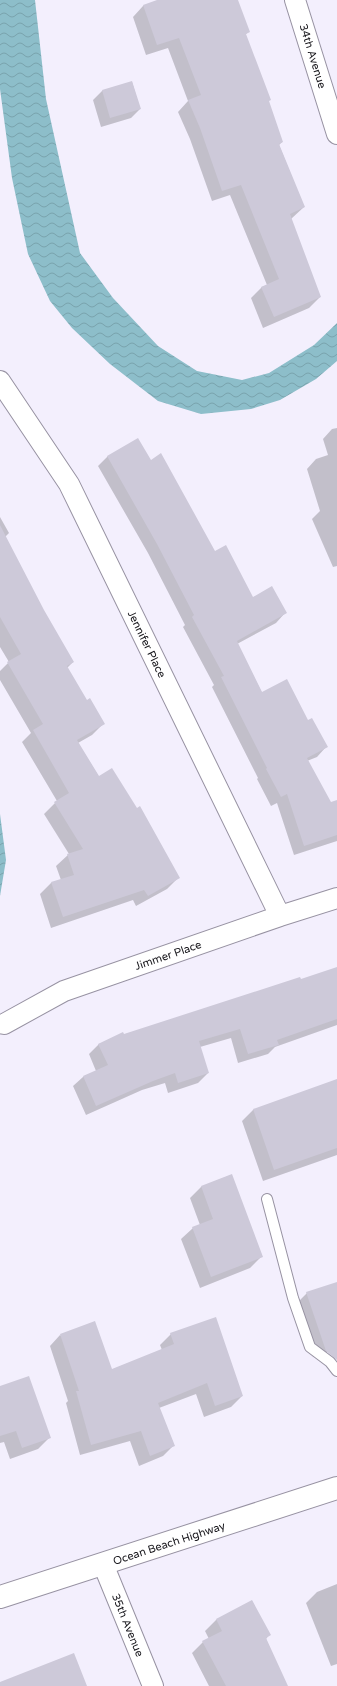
<svg xmlns="http://www.w3.org/2000/svg" width="337" height="1686" font-family="'Varela Round',sans-serif">
  <style>
    .water { fill: url(#water-waves) }
    .shadow { fill: #0003 }
    .building { fill: #cdc9d9 }
    .lines { fill: none; stroke-linecap: round; stroke-linejoin: round }
    .lane-casing { stroke: #9792a2; stroke-width: 12 }
    .street-casing { stroke: #9792a2; stroke-width: 22 }
    .primary-casing { stroke: #9792a2; stroke-width: 24 }
    .lane { stroke: #fff; stroke-width: 10 }
    .street { stroke: #fff; stroke-width: 20 }
    .primary { stroke: #fff; stroke-width: 22 }
    .labels { text-anchor: middle; stroke-width: 3.5; stroke-linejoin: round; paint-order: stroke }
    .street-label { font-size: 11px; fill: #17161b; stroke: #fff }
  </style>
  <defs>
    <pattern id="water-waves" width="16" height="10" patternUnits="userSpaceOnUse"><rect width="16" height="10" fill="#8dbeca"/><path d="M0 5q4-4 8 0t8 0" fill="none" stroke="#79a3ad"/></pattern>
  </defs>
  <rect width="100%" height="100%" fill="#f3effd"/>
  <path class="water" d="M 0,0 L 35,0 L 46,99 L 80,253 L 113,298 L 158,346 L 197,371 L 242,380 L 269,373 L 314,345 L 337,323 L 337,361 L 316,379 L 280,400 L 251,409 L 201,414 L 158,401 L 110,364 L 72,328 L 50,301 L 28,254 L 12,178 L 0,89 Z
    M 0,814 L 6,860 L 0,896 Z"/>
  <path class="shadow" d="M 160,0 L 225,0 L 248,32 L 245,35 L 282,142 L 279,145 L 304,207 L 291,219 L 320,297 L 309,308 L 263,328 L 251,298 L 262,287 L 267,285 L 230,195 L 212,201 L 190,139 L 178,112 L 188,101 L 168,48 L 146,55 L 133,17 L 143,6 Z
    M 132,82 L 140,109 L 131,118 L 101,127 L 93,100 L 102,91 Z
    M 337,428 L 337,566 L 333,567 L 312,519 L 320,511 L 307,469 L 316,459 L 328,455 L 323,439 L 332,429 Z
    M 108,456 L 150,461 L 215,552 L 253,598 L 285,613 L 276,623 L 237,644 L 262,693 L 308,722 L 326,747 L 317,757 L 307,761 L 330,803 L 337,801 L 337,841 L 294,855 L 277,803 L 271,806 L 257,779 L 258,778 L 212,687 L 214,685 L 183,627 L 185,625 L 148,553 L 98,466 Z
    M 0,517 L 9,533 L 5,537 L 43,610 L 73,662 L 67,668 L 86,701 L 103,724 L 92,735 L 78,743 L 99,777 L 178,878 L 167,889 L 136,906 L 133,900 L 51,928 L 40,894 L 51,883 L 61,880 L 56,866 L 69,854 L 44,814 L 57,801 L 22,742 L 31,733 L 0,680 L 0,671 L 9,662 L 0,647 Z
    M 337,969 L 337,1025 L 275,1047 L 268,1054 L 238,1063 L 231,1038 L 200,1047 L 208,1073 L 198,1083 L 168,1093 L 165,1083 L 142,1090 L 86,1115 L 73,1086 L 83,1077 L 96,1071 L 89,1054 L 99,1044 L 123,1035 Z
    M 337,1080 L 337,1155 L 263,1181 L 242,1121 L 253,1110 Z
    M 231,1175 L 262,1256 L 250,1268 L 200,1288 L 181,1239 L 193,1228 L 200,1225 L 190,1198 L 201,1187 Z
    M 337,1283 L 337,1351 L 336,1349 L 313,1357 L 295,1305 L 307,1293 Z
    M 171,1334 L 242,1396 L 231,1407 L 204,1417 L 196,1394 L 159,1408 L 174,1445 L 163,1456 L 139,1466 L 130,1441 L 80,1455 L 66,1403 L 68,1401 L 50,1346 L 60,1335 L 111,1370 L 162,1350 L 160,1345 Z
    M 0,1387 L 50,1437 L 38,1449 L 10,1459 L 4,1442 L 0,1443 Z
    M 337,1584 L 337,1664 L 331,1666 L 306,1603 L 317,1592 Z
    M 252,1601 L 269,1635 L 266,1639 L 286,1686 L 209,1686 L 192,1653 L 203,1642 L 209,1639 L 205,1631 L 216,1620 Z"/>
  <path class="building" d="M 157,0 L 238,0 L 250,32 L 246,34 L 271,100 L 269,101 L 283,142 L 279,144 L 305,207 L 290,214 L 321,297 L 274,317 L 261,287 L 279,279 L 241,185 L 222,191 L 200,128 L 188,100 L 201,95 L 179,38 L 157,45 L 143,5 Z
    M 132,81 L 141,109 L 110,118 L 102,90 Z
    M 138,438 L 151,460 L 161,453 L 215,551 L 226,545 L 253,597 L 272,586 L 287,613 L 237,641 L 262,692 L 287,679 L 308,720 L 312,718 L 328,747 L 307,758 L 331,802 L 337,800 L 337,835 L 304,846 L 287,794 L 281,797 L 266,769 L 267,768 L 221,677 L 224,676 L 192,617 L 194,615 L 157,544 L 107,456 Z
    M 0,525 L 44,610 L 74,662 L 67,666 L 87,700 L 90,698 L 105,724 L 77,740 L 99,776 L 112,768 L 137,808 L 140,806 L 180,878 L 148,896 L 144,890 L 63,917 L 51,882 L 74,875 L 67,854 L 83,849 L 54,802 L 69,793 L 33,730 L 43,724 L 7,662 L 21,654 L 0,617 Z
    M 337,967 L 337,1019 L 277,1040 L 279,1045 L 248,1054 L 240,1029 L 199,1041 L 209,1073 L 178,1083 L 175,1073 L 153,1081 L 96,1106 L 83,1076 L 108,1065 L 98,1044 L 123,1032 L 124,1034 L 300,977 L 301,979 Z
    M 337,1079 L 337,1148 L 274,1170 L 253,1109 Z
    M 232,1174 L 263,1257 L 211,1277 L 192,1227 L 213,1219 L 201,1186 Z
    M 337,1282 L 337,1360 L 326,1351 L 306,1292 Z
    M 216,1317 L 243,1396 L 215,1406 L 207,1383 L 158,1403 L 175,1446 L 150,1456 L 141,1431 L 91,1445 L 76,1391 L 79,1391 L 60,1334 L 95,1321 L 112,1369 L 174,1344 L 170,1333 Z
    M 29,1376 L 51,1438 L 22,1448 L 16,1431 L 0,1436 L 0,1386 Z
    M 252,1600 L 271,1635 L 266,1638 L 288,1686 L 226,1686 L 202,1641 L 222,1631 L 216,1619 Z
    M 74,1653 L 87,1686 L 0,1686 L 0,1682 Z"/>
  <g class="lines">
    <defs>
      <path id="lane" d="M 267,1199 L 293,1298 L 310,1347 L 330,1362 L 337,1371"/>
      <path id="street" d="M 295,0 L 337,134
        M 0,381 L 69,484 L 280,916
        M 4,1024 L 64,991 L 280,916 L 337,898
        M 103,1564 L 153,1686"/>
      <path id="primary" d="M 0,1597 L 337,1488"/>
    </defs>
    <use href="#lane" class="lane-casing"/>
    <use href="#street" class="street-casing"/>
    <use href="#primary" class="primary-casing"/>
    <use href="#lane" class="lane"/>
    <use href="#street" class="street"/>
    <use href="#primary" class="primary"/>
  </g>
  <g class="labels">
    <g class="street-label">
      <text transform="translate(313 56) rotate(73)" y="4">34th Avenue</text>
      <text transform="translate(147 644) rotate(64)" y="4">Jennifer Place</text>
      <text transform="translate(168 955) rotate(-19)" y="4">Jimmer Place</text>
      <text transform="translate(169 1543) rotate(-18)" y="4">Ocean Beach Highway</text>
      <text transform="translate(128 1625) rotate(68)" y="4">35th Avenue</text>
    </g>
  </g>
</svg>
